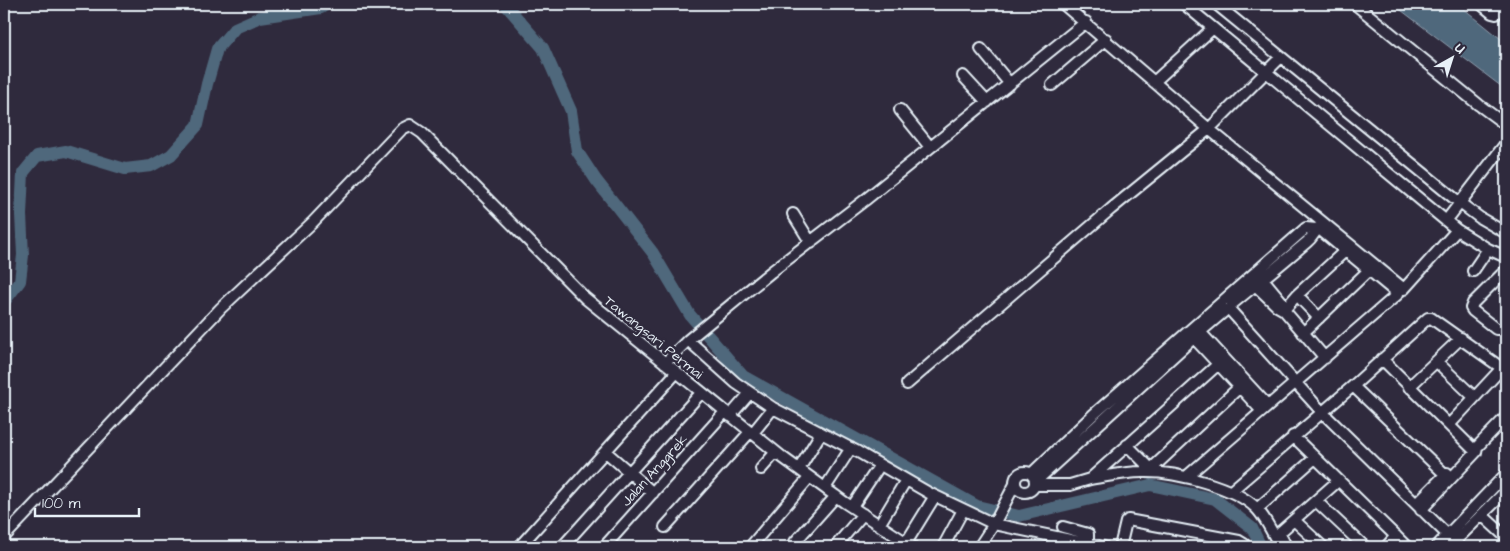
<svg xmlns="http://www.w3.org/2000/svg" width="1510" height="551" font-family="'Architects Daughter',sans-serif">
  <style>
    .water { fill: #50677b; stroke: #8d9ead }
    .lines { fill: none; stroke-linecap: round; stroke-linejoin: round }
    .river { stroke: #50677b; stroke-width: 12 }
    .minor-casing { stroke: #e8f1f8; stroke-width: 14 }
    .minor { stroke: #2f2a3d; stroke-width: 10 }
    .labels { text-anchor: middle; stroke-width: 5; stroke-linejoin: round; paint-order: stroke }
    .street-label { font-size: 14px; fill: #e8f1f8; stroke: #2f2a3d }
  </style>
  <rect width="100%" height="100%" fill="#2f2a3d"/>
  <filter id="ink" filterUnits="userSpaceOnUse"><feTurbulence type="fractalNoise" baseFrequency=".02" numOctaves="2"/><feDisplacementMap in="SourceGraphic" scale="10" xChannelSelector="R" yChannelSelector="G"/><feConvolveMatrix kernelMatrix="1 2 1 2 8 2 1 2 1" color-interpolation-filters="sRGB"/></filter>
  <g filter="url(#ink)">
    <path class="water" d="M 1393,4 L 1458,4 L 1506,43 L 1506,90 Z"/>
    <g class="lines">
      <path class="river" d="M 505,4 L 543,48 L 571,111 L 577,151 L 596,180 L 653,253 L 690,315 L 743,376 L 977,506 L 1019,516 L 1150,485 L 1215,499 L 1252,528 L 1261,547
        M 4,302 L 20,281 L 23,255 L 21,215 L 23,173 L 37,156 L 66,151 L 125,169 L 151,166 L 171,155 L 198,125 L 207,84 L 217,49 L 235,28 L 260,17 L 321,8 L 327,4"/>
      <defs>
        <path id="minor" d="M 1063,4 L 1209,129 L 1404,289 L 1457,230
          M 1184,4 L 1457,230 L 1488,249 L 1506,257
          M 1216,4 L 1460,203 L 1480,218 L 1506,233
          M 1355,4 L 1479,105 L 1506,125
          M 1481,4 L 1492,13 L 1496,14 L 1505,4
          M 981,49 L 1010,84
          M 963,76 L 987,102
          M 1154,82 L 1213,28
          M 1052,85 L 1106,39
          M 900,110 L 930,147
          M 793,214 L 811,243
          M 1446,221 L 1506,143
          M 1473,271 L 1488,249
          M 1506,271 L 1502,274 L 1473,303 L 1471,308 L 1473,311 L 1496,329 L 1504,329 L 1506,326
          M 1263,279 L 1282,302 L 1282,307
          M 1255,285 L 1277,306 L 1284,310 L 1325,358
          M 1297,295 L 1319,318
          M 1224,300 L 1306,228 L 1316,229
          M 1232,304 C 1257,284 1282,263 1307,242 C 1315,235 1314,231 1322,225
          M 1229,309 L 1322,412 L 1460,547
          M 1284,310 L 1297,295 L 1345,251
          M 1200,332 L 1268,406
          M 1303,333 L 1369,270
          M 1194,338 L 1262,411
          M 688,340 L 771,272 L 865,200 L 1086,22
          M 1382,359 L 1476,452
          M 1437,362 L 1474,397
          M 665,363 L 688,340 L 736,383 L 773,408 L 858,452 L 929,493 L 994,524 L 1104,547
          M 907,384 L 1111,209 L 1209,129 L 1281,57
          M 1353,386 L 1450,479
          M 1409,387 L 1461,338
          M 730,416 L 750,393
          M 1449,425 L 1502,368
          M 752,434 L 773,408
          M 1293,436 L 1407,547
          M 1127,445 L 1150,468
          M 606,452 L 653,493
          M 761,469 L 776,452
          M 799,469 L 821,433
          M 1148,472 L 1245,382
          M1015 482a10 10 0 1 1 20 0a10 10 0 1 1-20 0Z
          M 1031,474 L 1093,415 L 1222,302
          M 1186,477 L 1398,294 L 1318,228
          M 1090,479 C 1108,476 1128,471 1147,472 C 1176,472 1235,487 1256,508 C 1266,518 1273,534 1280,547
          M 1035,482 L 1200,332 L 1226,310
          M 1035,485 L 1070,485 L 1090,479 L 1224,359
          M 825,488 L 851,448
          M 1231,491 L 1353,386 L 1428,318 L 1431,318 L 1506,371
          M 1316,501 L 1365,547
          M 1416,504 L 1447,473
          M 852,507 L 880,465
          M 1257,509 L 1315,458
          M 1421,510 L 1476,452 L 1477,447 L 1506,417
          M 1482,515 L 1506,537
          M 1294,520 L 1323,547
          M 879,525 L 906,480
          M 665,527 L 750,432
          M 1063,527 L 1088,534 L 1088,544
          M 4,537 L 221,308 L 313,222 L 402,129 L 410,125 L 422,133 L 585,298 L 782,457 L 844,502 L 913,547
          M 795,542 L 836,496
          M 906,543 L 935,496
          M 1285,544 L 1279,533 L 1338,481
          M 520,546 L 676,373
          M 562,547 L 701,393
          M 604,547 L 725,412
          M 750,547 L 809,478
          M 835,547 L 863,514
          M 943,547 L 963,510
          M 979,547 L 994,524 L 1015,484
          M 1120,547 L 1126,522 L 1128,520 L 1239,541 L 1244,544 L 1245,547
          M 1386,547 L 1396,536
          M 1436,547 L 1506,474
          M 1449,547 L 1506,491"/>
      </defs>
      <use href="#minor" class="minor-casing"/>
      <use href="#minor" class="minor"/>
    </g>
  </g>
  <g class="labels">
    <g class="street-label">
      <text transform="translate(654 337) rotate(39)" y="5">Tawangsari Permai</text>
      <text transform="translate(654 470) rotate(-48)" y="5">Jalan Anggrek</text>
    </g>
  </g>
  <rect width="1510" height="551" fill="none" stroke="#2f2a3d" stroke-width="20"/>
  <rect x="10" y="10" width="1490" height="531" fill="none" stroke="#e8f1f8" stroke-width="2" filter="url(#ink)"/>
  <g transform="translate(1452 58) rotate(39)" stroke="#2f2a3d" stroke-width="4" paint-order="stroke">
  <path d="M0-4L9 19L0 12L-9 19Z" fill="#e8f1f8"/>
  <text y="-8" font-size="14" font-weight="bold" text-anchor="middle" fill="#e8f1f8">U</text>
  </g>
  <path d="M35 508v8h104v-8" fill="none" stroke="#e8f1f8" stroke-width="2.5"/>
  <text x="42" y="508" font-size="15" fill="#e8f1f8" stroke="#2f2a3d" stroke-width="4" paint-order="stroke">100 m</text>
</svg>
